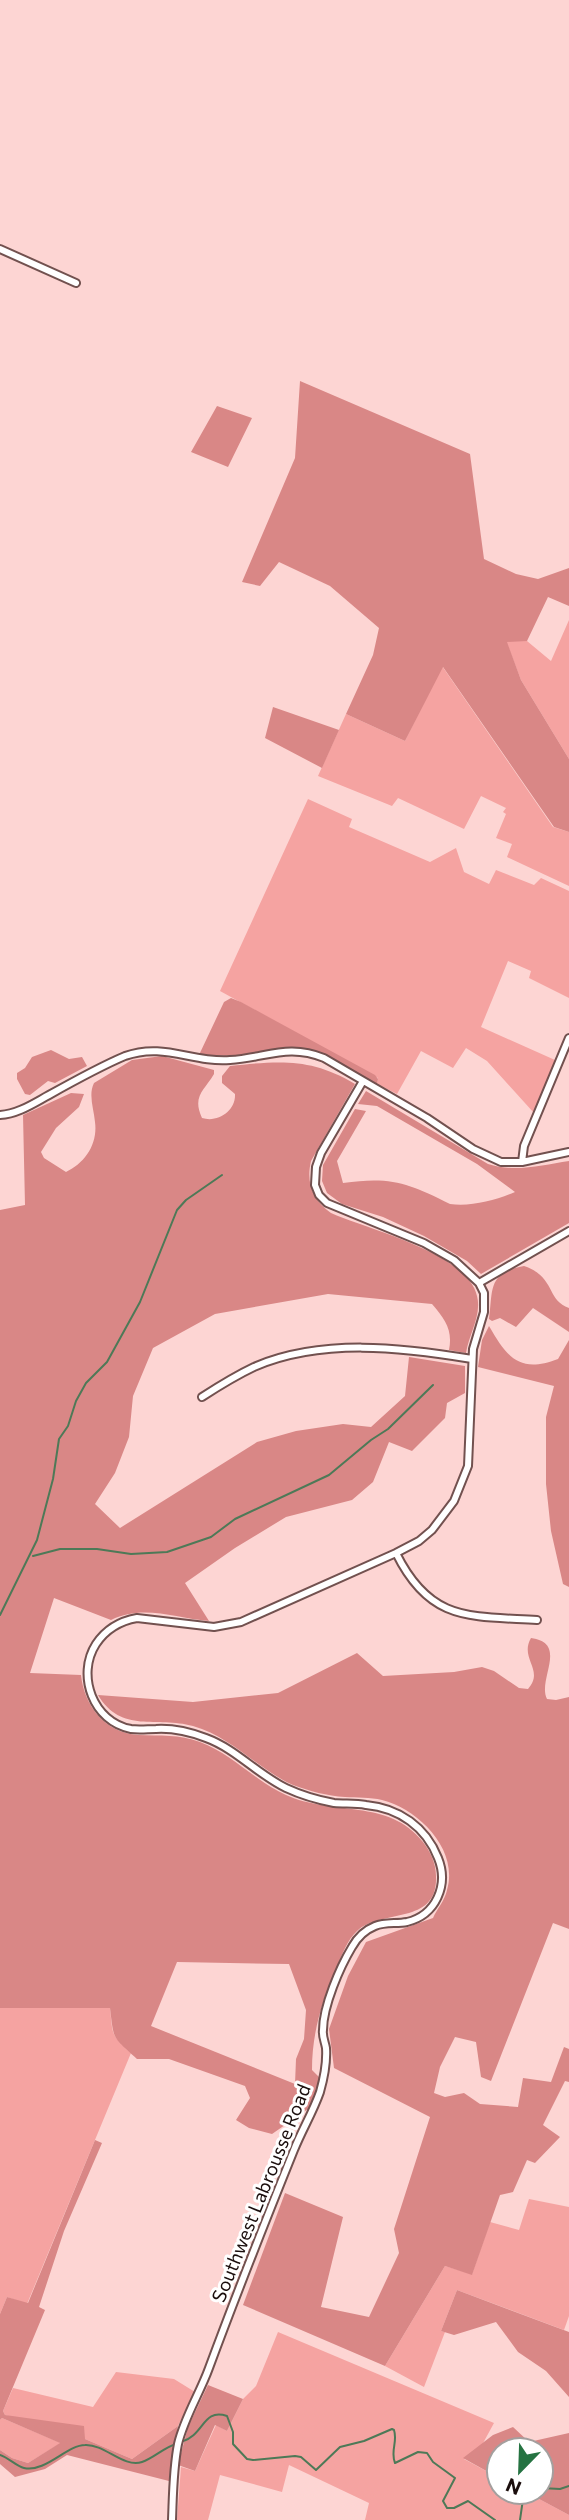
<svg xmlns="http://www.w3.org/2000/svg" width="569" height="2520" font-family="Commissioner,sans-serif">
  <style>
    .green { fill: #f5a3a1 }
    .forest { fill: #d98786; fill-rule: evenodd }
    .lines { fill: none; stroke-linecap: round; stroke-linejoin: round }
    .stream { stroke: #4d7957; stroke-width: 2 }
    .minor-casing { stroke: #72514f; stroke-width: 10 }
    .minor { stroke: #fff; stroke-width: 6 }
    .labels { text-anchor: middle; stroke-width: 6; stroke-linejoin: round; paint-order: stroke }
    .street-label { font-size: 19px; fill: #1b0e0d; stroke: #fff }
  </style>
  <rect width="100%" height="100%" fill="#fdd5d3"/>
  <path class="green" d="M 569,620 L 569,759 L 521,680 L 506,641 L 527,641 L 551,661 Z
    M 442,666 L 553,827 L 569,832 L 569,886 L 507,857 L 512,844 L 496,838 L 506,814 L 503,812 L 506,808 L 481,796 L 464,829 L 398,798 L 392,806 L 318,776 L 346,714 L 405,741 Z
    M 308,799 L 352,819 L 349,827 L 430,862 L 456,848 L 464,872 L 489,884 L 496,870 L 534,885 L 541,878 L 569,891 L 569,998 L 529,978 L 531,971 L 508,961 L 481,1027 L 555,1060 L 534,1113 L 487,1061 L 466,1048 L 453,1068 L 421,1051 L 397,1094 L 377,1084 L 378,1078 L 220,991 Z
    M 0,2008 L 110,2008 C 113,2035 110,2034 131,2053 L 27,2304 L 7,2297 L 0,2314 Z
    M 529,2199 L 569,2207 L 569,2316 L 564,2330 L 457,2290 L 441,2331 L 445,2332 L 424,2387 L 385,2366 L 445,2266 L 472,2274 L 490,2222 L 519,2230 Z
    M 278,2332 L 494,2423 L 482,2445 L 464,2459 L 499,2478 L 499,2492 L 526,2492 L 569,2515 L 569,2520 L 365,2520 L 369,2503 L 289,2465 L 282,2492 L 220,2475 L 208,2520 L 177,2520 L 181,2467 L 195,2471 L 216,2425 L 227,2431 L 243,2399 L 256,2386 Z
    M 116,2372 L 174,2379 L 195,2392 L 178,2426 L 132,2459 L 85,2439 L 5,2415 L 3,2411 L 13,2388 L 93,2407 Z
    M 2,2418 L 61,2443 L 28,2463 L 12,2458 L 0,2450 L 0,2420 Z"/>
  <path class="forest" d="M 300,381 L 470,454 L 484,559 L 516,574 L 538,579 L 569,568 L 569,606 L 548,597 L 527,641 L 507,642 L 521,680 L 569,759 L 569,832 L 554,827 L 443,667 L 405,741 L 346,714 L 373,655 L 379,628 L 330,586 L 279,562 L 260,586 L 242,582 L 295,458 Z
    M 217,406 L 252,418 L 228,467 L 191,452 Z
    M 273,707 L 339,730 L 322,768 L 265,738 Z
    M 231,998 L 241,1002 L 375,1075 L 378,1079 L 377,1084 L 326,1056 L 298,1047 L 231,1056 L 199,1055 L 224,1002 Z
    M 51,1050 L 69,1059 L 82,1057 L 87,1066 L 55,1083 L 48,1081 L 30,1095 L 25,1094 L 17,1079 L 17,1073 L 25,1068 L 32,1057 Z
    M 162,1056 L 214,1070 L 214,1074 C 204,1091 192,1096 202,1118 C 218,1123 236,1111 235,1094 L 222,1083 L 222,1076 L 230,1066 C 278,1061 311,1057 355,1084 L 311,1161 C 306,1182 312,1200 331,1213 C 366,1229 468,1253 477,1296 C 482,1315 469,1334 466,1353 L 449,1350 C 453,1330 445,1319 432,1304 L 328,1294 L 215,1314 L 153,1348 L 133,1396 L 129,1437 L 115,1473 L 95,1504 L 120,1528 L 257,1442 L 296,1431 L 343,1424 L 371,1427 L 405,1396 L 409,1357 L 465,1366 L 465,1393 L 447,1403 L 445,1418 L 412,1451 L 389,1442 L 373,1482 L 352,1500 L 286,1517 L 235,1548 L 185,1583 L 209,1621 C 175,1618 143,1604 111,1620 L 54,1598 L 30,1673 L 81,1675 C 84,1705 105,1733 138,1735 C 160,1736 179,1734 200,1742 C 232,1754 255,1781 286,1795 C 331,1816 389,1798 423,1842 C 430,1851 436,1863 436,1876 C 438,1926 383,1908 357,1931 C 347,1940 342,1955 337,1967 C 322,2001 312,2032 312,2070 L 321,2079 L 308,2109 L 272,2134 L 249,2128 L 236,2120 L 250,2098 L 245,2086 L 169,2059 L 137,2059 C 112,2036 114,2041 110,2008 L 0,2008 L 0,1210 L 25,1205 L 23,1115 L 71,1093 L 84,1094 L 79,1107 L 56,1128 L 41,1152 L 44,1158 L 66,1172 C 85,1163 98,1144 95,1122 C 94,1109 88,1095 94,1083 L 132,1060 ZM 177,1962 L 289,1964 L 306,2010 L 304,2039 L 296,2059 L 295,2084 L 151,2026 Z
    M 366,1091 L 488,1164 C 515,1173 542,1165 569,1161 L 569,1223 L 481,1274 L 467,1261 L 424,1236 L 383,1217 L 342,1204 L 327,1193 L 322,1181 L 323,1165 L 355,1109 L 366,1111 L 337,1161 L 343,1183 C 390,1176 409,1183 450,1204 C 471,1207 496,1200 515,1192 L 477,1164 L 377,1106 L 358,1104 Z
    M 524,1266 C 556,1277 546,1300 569,1308 L 569,1332 L 533,1308 L 516,1327 L 500,1318 L 492,1321 L 489,1319 C 493,1291 487,1272 524,1266 Z
    M 489,1326 C 507,1357 519,1374 558,1359 L 569,1340 L 569,1587 L 563,1584 L 551,1531 L 546,1484 L 546,1417 L 554,1386 L 478,1367 L 482,1340 Z
    M 531,1638 C 569,1643 537,1680 547,1699 L 556,1700 L 569,1697 L 569,1929 L 553,1923 L 491,2081 L 481,2077 L 476,2042 L 455,2037 L 440,2067 L 434,2093 L 445,2097 L 464,2093 L 480,2104 L 518,2107 L 523,2078 L 551,2082 L 564,2047 L 569,2049 L 569,2082 L 565,2081 L 543,2125 L 560,2137 L 535,2163 L 527,2160 L 513,2192 L 500,2195 L 472,2275 L 445,2266 L 385,2366 L 243,2305 L 285,2193 L 343,2217 L 321,2307 L 369,2317 L 399,2253 L 394,2229 L 430,2117 L 334,2068 L 329,2029 L 348,1976 L 366,1942 L 433,1918 C 437,1909 445,1900 447,1890 C 459,1849 418,1809 382,1800 C 370,1797 357,1798 345,1797 C 327,1796 310,1791 293,1785 C 257,1769 232,1737 193,1726 C 157,1716 121,1734 98,1695 L 193,1702 L 278,1693 L 357,1653 L 383,1676 L 454,1672 L 482,1667 L 494,1671 L 519,1688 L 528,1689 C 545,1670 519,1659 531,1638 Z
    M 95,2140 L 102,2143 L 64,2231 L 39,2307 L 45,2310 L 3,2411 L 5,2415 L 84,2426 L 85,2439 L 132,2459 L 178,2426 L 169,2481 L 67,2455 L 45,2469 L 15,2477 L 0,2464 L 0,2450 L 12,2458 L 28,2463 L 60,2443 L 2,2418 L 0,2420 L 0,2314 L 7,2297 L 28,2303 Z
    M 457,2290 L 569,2332 L 569,2397 L 546,2371 L 518,2352 L 496,2322 L 454,2335 L 441,2331 Z
    M 208,2385 L 243,2399 L 227,2431 L 215,2425 L 195,2471 L 178,2465 L 188,2427 Z
    M 513,2427 L 529,2442 L 569,2433 L 569,2515 L 526,2492 L 541,2492 L 541,2450 L 499,2450 L 499,2478 L 463,2458 L 493,2435 Z"/>
  <g class="lines">
    <path class="stream" d="M 33,1556 L 60,1549 L 97,1549 L 131,1554 L 167,1552 L 211,1537 L 235,1519 L 329,1475 L 371,1440 L 388,1429 L 433,1385
      M 0,1615 L 37,1540 L 53,1479 L 59,1439 L 68,1426 L 76,1401 L 86,1383 L 107,1362 L 140,1302 L 177,1210 L 186,1200 L 222,1175
      M 181,2442 C 205,2435 202,2408 227,2416 L 233,2432 L 233,2444 L 247,2459 L 253,2460 L 295,2456 L 301,2457 L 316,2470 L 340,2447 L 364,2441 L 392,2429 L 394,2430 C 398,2442 390,2451 395,2463 L 418,2452 L 427,2453 L 433,2462 L 455,2478 L 443,2501 L 447,2508 L 454,2508 L 468,2501 L 495,2520
      M 0,2455 C 9,2458 16,2466 24,2468 C 45,2473 67,2445 85,2445 C 105,2444 123,2468 142,2462 C 154,2458 163,2448 176,2444
      M 541,2488 L 560,2489 L 569,2486
      M 520,2520 L 524,2492"/>
    <defs>
      <path id="minor" d="M 0,249 L 76,283
        M 0,1115 C 18,1114 34,1103 49,1095 C 74,1081 99,1067 125,1056 C 164,1042 192,1063 230,1060 C 266,1058 288,1043 324,1058 L 427,1118 L 473,1149 L 501,1162 L 522,1162 L 569,1152
        M 522,1162 L 524,1146 L 569,1038
        M 479,1283 L 569,1231
        M 202,1397 C 219,1386 235,1376 254,1367 C 321,1338 402,1347 472,1359
        M 396,1553 C 430,1622 469,1616 537,1620
        M 172,2520 C 173,2495 173,2469 178,2444 C 184,2418 200,2393 209,2368 C 236,2295 265,2222 294,2150 C 302,2130 313,2112 320,2092 C 324,2078 327,2063 326,2048 C 325,2042 322,2036 323,2030 C 323,2006 340,1967 352,1947 C 357,1938 365,1930 375,1926 C 385,1922 396,1924 407,1922 C 436,1915 449,1885 438,1858 C 426,1827 399,1808 366,1805 C 355,1803 345,1804 334,1803 C 318,1800 301,1795 286,1788 C 257,1774 236,1749 206,1738 C 190,1732 173,1728 156,1729 C 148,1729 139,1730 131,1729 C 93,1722 76,1675 96,1644 C 106,1629 120,1621 137,1618 L 214,1627 L 241,1622 L 396,1553 L 419,1541 L 432,1530 L 454,1501 L 468,1466 L 473,1349 L 484,1312 L 484,1293 L 479,1283 L 454,1260 L 424,1243 L 327,1203 L 319,1195 L 315,1185 L 316,1167 L 321,1153 L 363,1081"/>
    </defs>
    <use href="#minor" class="minor-casing"/>
    <use href="#minor" class="minor"/>
  </g>
  <g class="labels">
    <g class="street-label">
      <text transform="translate(261 2193) rotate(-68)" y="7">Southwest Labrousse Road</text>
    </g>
  </g>
  <g transform="translate(520 2471) rotate(203)"><circle r="33" fill="#ffffff" stroke="#a49f9e" stroke-width="2"/>
  <path d="M0-5L12 26L0 18L-12 26Z" fill="#257342"/>
  <text y="-10" font-size="19" font-weight="bold" text-anchor="middle" fill="#1b0e0d">N</text>
  </g>
</svg>
